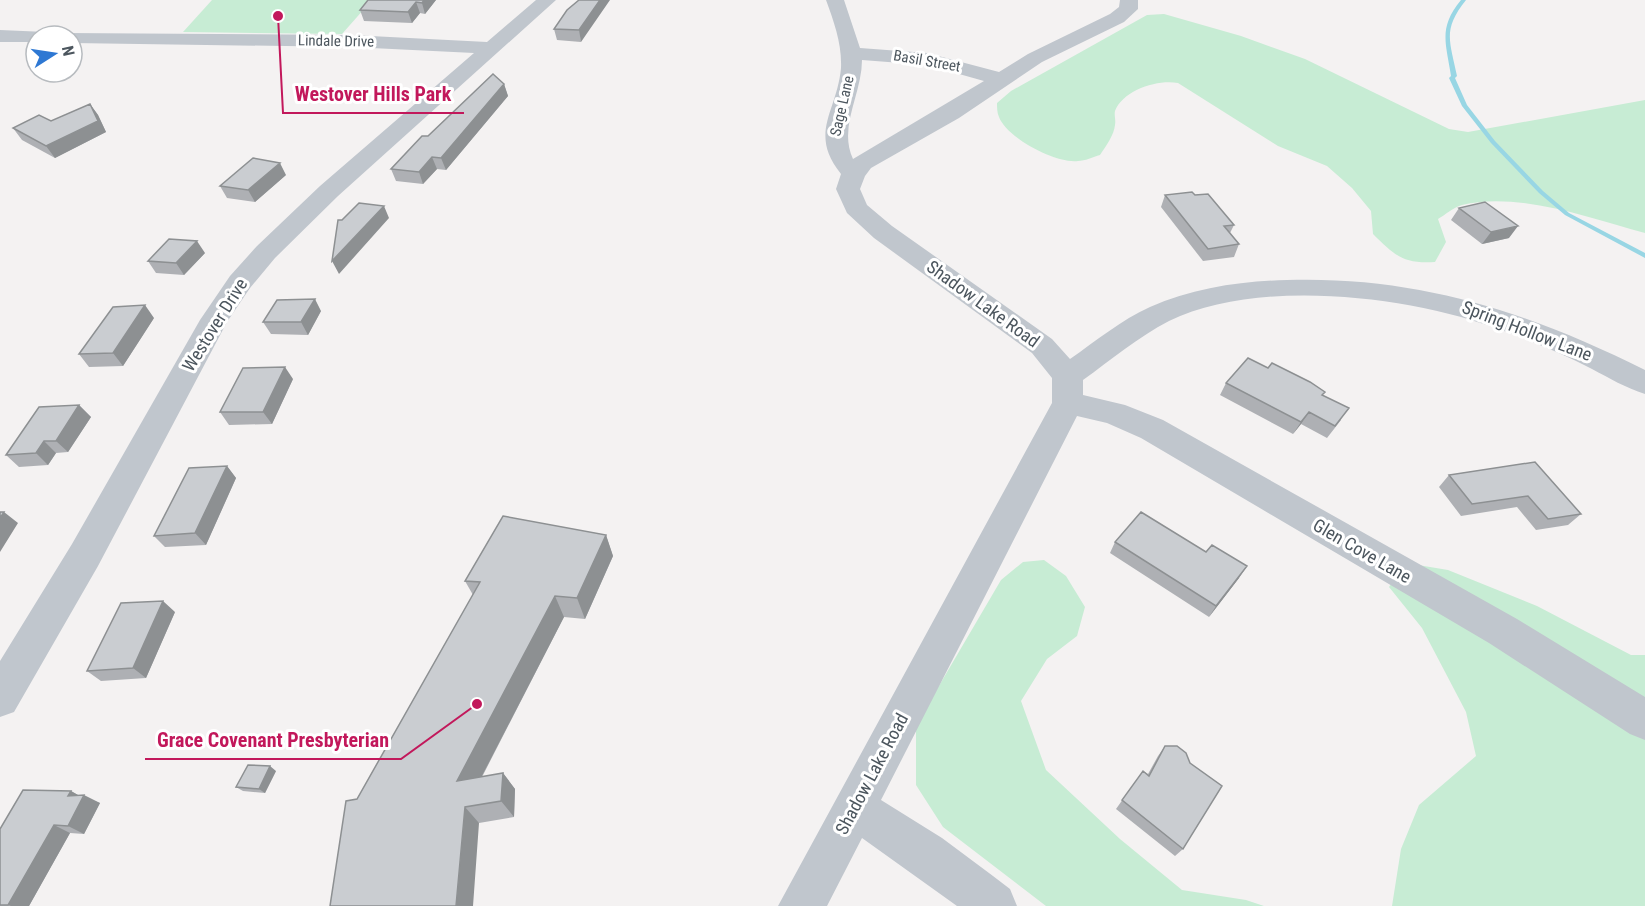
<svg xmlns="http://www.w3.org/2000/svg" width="1645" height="906" font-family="'Roboto Condensed',sans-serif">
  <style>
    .green { fill: #c7ecd4 }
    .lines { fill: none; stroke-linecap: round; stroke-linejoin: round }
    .stream { fill: #98d6e4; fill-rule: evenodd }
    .minor { fill: #c0c6cd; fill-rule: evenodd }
    .wall { fill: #aeb0b4 }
    .shaded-wall { fill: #8d9092 }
    .building { fill: #cacdd1; stroke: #8d9092; stroke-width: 1.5 }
    .labels { text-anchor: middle; stroke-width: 6; stroke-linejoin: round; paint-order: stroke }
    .far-street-label { font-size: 15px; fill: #4c565e; stroke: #fff }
    .street-label { font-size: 18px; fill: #4c565e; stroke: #fff }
    .leader { fill: none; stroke: #c2185b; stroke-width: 2 }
    .callout-dot { fill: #c2185b; stroke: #fff; stroke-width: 2 }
    .callout-label { font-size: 20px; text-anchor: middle; font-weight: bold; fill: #c2185b; stroke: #fff; stroke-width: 6; stroke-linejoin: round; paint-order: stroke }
  </style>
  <rect width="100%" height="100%" fill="#f4f2f2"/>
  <path class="green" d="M 212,0 L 372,0 L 342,34 L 183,32 Z
    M 1164,14 L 1241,36 L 1305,59 L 1449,129 L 1468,132 L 1645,100 L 1645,233 C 1591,219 1519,191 1462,205 C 1454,207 1445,215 1438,219 L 1446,242 L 1435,262 C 1404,264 1395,256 1373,234 L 1371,211 L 1352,188 L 1327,166 L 1278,146 L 1178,83 C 1158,79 1123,90 1115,111 C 1114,115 1116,120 1115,125 C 1114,135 1106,146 1100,155 C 1093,157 1085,161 1078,161 C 1056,164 1007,138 999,117 C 997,113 997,107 997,103 L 1011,91 L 1147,15 Z
    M 1044,560 L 1066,576 L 1085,607 L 1077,636 L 1047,659 L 1021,701 L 1046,770 L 1120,839 L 1182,890 L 1246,900 L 1264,906 L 1046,906 L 943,827 L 916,785 L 916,725 L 1001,580 L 1023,562 Z
    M 1406,563 L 1448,570 L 1537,606 L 1631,655 L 1645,655 L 1645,906 L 1392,906 L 1401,849 L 1419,805 L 1476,756 L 1466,712 L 1422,628 L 1389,587 Z"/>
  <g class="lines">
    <path class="stream" d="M 1461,0 L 1466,0 C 1442,30 1450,41 1457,76 L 1455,78 L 1467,105 L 1495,141 L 1543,191 L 1569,213 L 1645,253 L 1645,258 L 1565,215 L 1539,193 L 1491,143 L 1462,106 L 1449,78 L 1451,76 C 1446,43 1438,28 1461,0 Z"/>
    <path class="minor" d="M 536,0 L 556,0 L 338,196 L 275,258 L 250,288 L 227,322 L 98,566 L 14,712 L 0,717 L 0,661 L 72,544 L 200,320 L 230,276 L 257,246 L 320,186 L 474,53 L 351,47 L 72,43 L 72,36 L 63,36 L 65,33 L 351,35 L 487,42 Z
      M 826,0 L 844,0 L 860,48 L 927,53 L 999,72 L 1028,54 L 1110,14 L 1119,7 L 1120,0 L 1138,0 L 1138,9 L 1124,22 L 1042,62 L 959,118 L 871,168 L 865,176 L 860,189 L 867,205 L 892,226 L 1052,339 L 1070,359 C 1096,341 1121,320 1150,307 C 1193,288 1241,281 1287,280 C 1418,276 1529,312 1645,370 L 1645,394 C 1626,388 1609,378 1592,369 C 1563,354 1534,342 1504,331 C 1413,296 1259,277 1169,321 C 1138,337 1111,360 1083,380 L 1083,395 L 1125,405 L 1163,420 L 1517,619 L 1645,697 L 1645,740 L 1630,734 L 1489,643 L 1141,438 L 1107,423 L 1077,416 L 881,800 L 942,838 L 993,876 L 1010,889 L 1017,906 L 957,906 L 862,838 L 827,906 L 778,906 L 1052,403 L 1052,378 L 1032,353 L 874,238 L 847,213 L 836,189 L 841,174 C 808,133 837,112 841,68 C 842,44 834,22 826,0 ZM 862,60 L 927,65 L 984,81 L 853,159 C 838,127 862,94 862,60 Z
      M 0,30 L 46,32 L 49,36 L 36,36 L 36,42 L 0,42 Z"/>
  </g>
  <path class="wall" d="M 368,0 L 436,0 L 425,14 L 420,13 L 412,23 L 364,21 L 360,10 Z
    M 579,0 L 581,42 L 557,40 L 554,29 Z
    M 504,84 L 508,96 L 446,170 L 437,169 L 423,184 L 396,181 L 391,169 L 428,136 Z
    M 90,104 L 98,115 L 106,132 L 55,158 L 22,140 L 13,128 L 51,121 Z
    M 286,175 L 255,202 L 227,198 L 220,186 Z
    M 1165,195 L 1195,195 L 1234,225 L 1230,233 L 1239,244 L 1234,257 L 1203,261 L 1161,207 Z
    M 1459,208 L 1509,238 L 1482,244 L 1451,220 Z
    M 205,253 L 184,275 L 156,273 L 148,261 Z
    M 321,311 L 308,335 L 271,334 L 263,322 Z
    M 154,318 L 123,366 L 89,367 L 79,354 Z
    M 293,379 L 272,424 L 229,425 L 220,412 Z
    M 1226,383 L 1323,395 L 1341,420 L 1327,438 L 1301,424 L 1293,434 L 1220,395 Z
    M 79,405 L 91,417 L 68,452 L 56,453 L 48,465 L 19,467 L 6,455 Z
    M 1535,462 L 1581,514 L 1568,525 L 1536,530 L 1517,507 L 1461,516 L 1439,487 L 1449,475 Z
    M 227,466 L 236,478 L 206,545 L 165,547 L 154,536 Z
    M 606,535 L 613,556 L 585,619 L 564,617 L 482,777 L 503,773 L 515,789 L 514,817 L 479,823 L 357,799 L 473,595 L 465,581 Z
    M 1115,542 L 1206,552 L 1239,578 L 1209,617 L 1110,553 Z
    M 175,612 L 146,678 L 101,681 L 87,671 Z
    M 1165,746 L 1190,763 L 1183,849 L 1175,856 L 1116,809 L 1143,771 L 1148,774 L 1158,756 Z
    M 276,771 L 265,793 L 243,791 L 236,787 Z
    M 71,791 L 78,795 L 100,803 L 84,834 L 70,833 L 29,906 L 0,906 L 0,829 Z"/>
  <path class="shaded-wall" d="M 424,0 L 436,0 L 425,14 L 422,3 Z
    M 600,0 L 610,0 L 581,42 L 579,30 Z
    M 416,2 L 420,13 L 412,23 L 408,12 Z
    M 504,84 L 508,96 L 446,170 L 441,158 Z
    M 90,104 L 98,115 L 106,132 L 55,158 L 46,146 Z
    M 432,157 L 437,169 L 423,184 L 419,172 Z
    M 280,163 L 286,175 L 255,202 L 248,190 Z
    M 384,206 L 389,218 L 339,274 L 332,261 Z
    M 1518,226 L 1509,238 L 1482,244 L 1491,232 Z
    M 197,241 L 205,253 L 184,275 L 176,263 Z
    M 315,299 L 321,311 L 308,335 L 301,322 Z
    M 145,305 L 154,318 L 123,366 L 113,353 Z
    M 285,367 L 293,379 L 272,424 L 263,412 Z
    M 79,405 L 91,417 L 68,452 L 56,441 Z
    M 1309,412 L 1301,424 L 1293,434 L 1301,422 Z
    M 44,441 L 56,453 L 48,465 L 36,453 Z
    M 227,466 L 236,478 L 206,545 L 195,533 Z
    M 4,512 L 18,523 L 0,552 L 0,518 Z
    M 606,535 L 613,556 L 585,619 L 577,598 Z
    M 1247,566 L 1239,578 L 1209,617 L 1216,606 Z
    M 555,596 L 564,617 L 471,797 L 457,781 Z
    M 163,601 L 175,612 L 146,678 L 133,668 Z
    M 270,766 L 276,771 L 265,793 L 259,789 Z
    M 503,773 L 515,789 L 514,817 L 501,801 Z
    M 71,791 L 83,798 L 84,795 L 100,803 L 84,834 L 68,826 L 68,796 Z
    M 465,807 L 479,823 L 473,906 L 456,906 Z
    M 54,825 L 70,833 L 29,906 L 11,906 L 8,905 Z"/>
  <path class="building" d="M 368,0 L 424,0 L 422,3 L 416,2 L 408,12 L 360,10 Z
    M 579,0 L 600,0 L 579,30 L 554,29 L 567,10 Z
    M 493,74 L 504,84 L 441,158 L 432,157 L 419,172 L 391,169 L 422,136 L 428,136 Z
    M 90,104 L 98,121 L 46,146 L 13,128 L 39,115 L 51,121 Z
    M 253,158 L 280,163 L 248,190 L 220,186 Z
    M 1192,192 L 1195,195 L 1208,194 L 1234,225 L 1224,226 L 1239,244 L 1208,249 L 1165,195 Z
    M 1485,202 L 1518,226 L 1491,232 L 1459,208 Z
    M 359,203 L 384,206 L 332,261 L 338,220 L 342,220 Z
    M 169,239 L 197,241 L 176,263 L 148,261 Z
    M 315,299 L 301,322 L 263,322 L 277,300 Z
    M 145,305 L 113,353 L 79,354 L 113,307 Z
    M 1248,358 L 1268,368 L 1272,363 L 1310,382 L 1325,392 L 1322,395 L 1349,408 L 1335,426 L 1309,412 L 1301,422 L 1226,383 Z
    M 285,367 L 263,412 L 220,412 L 243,368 Z
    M 79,405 L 56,441 L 44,441 L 36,453 L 6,455 L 39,407 Z
    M 1535,462 L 1581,514 L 1548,519 L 1528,496 L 1472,504 L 1449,475 Z
    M 227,466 L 195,533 L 154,536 L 189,468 Z
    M 0,512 L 4,512 L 0,518 Z
    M 1141,512 L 1206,552 L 1212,545 L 1247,566 L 1216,606 L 1115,542 Z
    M 503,516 L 606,535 L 577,598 L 555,596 L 457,781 L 503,773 L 501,801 L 465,807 L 456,906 L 330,906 L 346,801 L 357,799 L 480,582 L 465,581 Z
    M 163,601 L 133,668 L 87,671 L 121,603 Z
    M 1165,746 L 1177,746 L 1186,753 L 1190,763 L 1222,786 L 1183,849 L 1122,800 L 1143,771 L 1149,776 Z
    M 248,765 L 270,766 L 259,789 L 236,787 Z
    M 23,790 L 71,791 L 68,796 L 84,795 L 68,826 L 54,825 L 8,905 L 0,905 L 0,829 Z"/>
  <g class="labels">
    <g class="far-street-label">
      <text transform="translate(336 41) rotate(1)" y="5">Lindale Drive</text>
      <text transform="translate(927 61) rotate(10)" y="5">Basil Street</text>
      <text transform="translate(842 106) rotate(-77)" y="5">Sage Lane</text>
    </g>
    <g class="street-label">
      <text transform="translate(983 304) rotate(36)" y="6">Shadow Lake Road</text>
      <text transform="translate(215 325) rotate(-58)" y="6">Westover Drive</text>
      <text transform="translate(1527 331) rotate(21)" y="6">Spring Hollow Lane</text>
      <text transform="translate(1362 551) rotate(30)" y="6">Glen Cove Lane</text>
      <text transform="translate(872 774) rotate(-62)" y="6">Shadow Lake Road</text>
    </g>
  </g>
  <path class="leader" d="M278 16L283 113H464M477 704L401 759H145"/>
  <g class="callout-dot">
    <circle cx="278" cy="16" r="6"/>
    <circle cx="477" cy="704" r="6"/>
  </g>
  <g class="callout-label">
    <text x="373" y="101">Westover Hills Park</text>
    <text x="273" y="747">Grace Covenant Presbyterian</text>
  </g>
  <g transform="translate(54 54) rotate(78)"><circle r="28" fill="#ffffff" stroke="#b7bbbf" stroke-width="1.5"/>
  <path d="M0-4.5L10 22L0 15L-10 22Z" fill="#2e78d3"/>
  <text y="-9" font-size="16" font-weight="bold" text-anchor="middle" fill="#4c565e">N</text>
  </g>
</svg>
